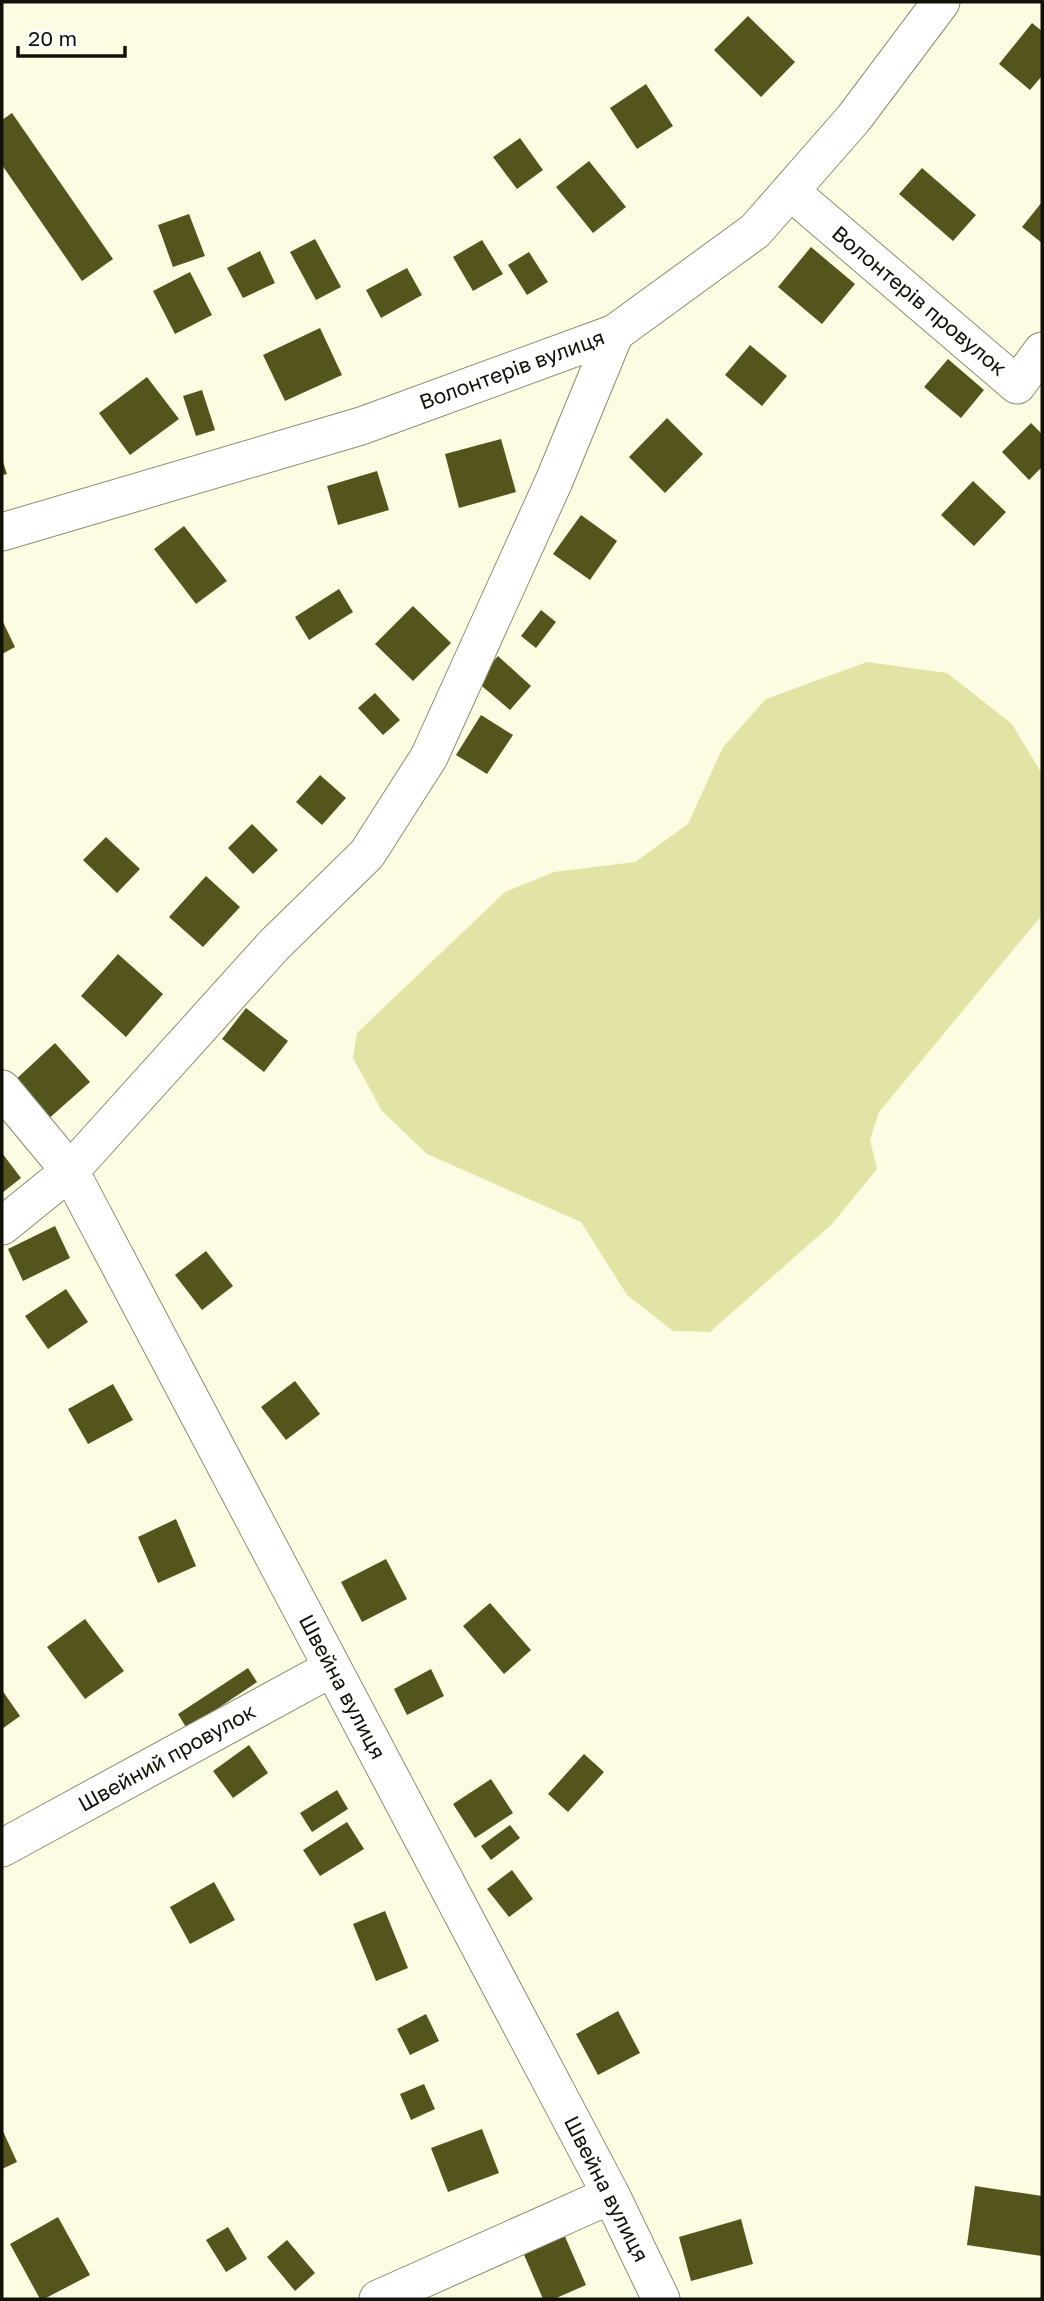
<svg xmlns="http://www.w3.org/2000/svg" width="1044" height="2301" font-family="'Golos Text',sans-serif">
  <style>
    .green { fill: #e1e4a4 }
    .building { fill: #54551c }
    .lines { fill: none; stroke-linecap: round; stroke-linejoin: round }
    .minor-casing { stroke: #8b8d75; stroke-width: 39 }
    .minor { stroke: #fff; stroke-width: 37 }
    .labels { text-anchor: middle; stroke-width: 7; stroke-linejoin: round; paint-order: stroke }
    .street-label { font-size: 21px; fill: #111108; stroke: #fff }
  </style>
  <rect width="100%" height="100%" fill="#fbfce2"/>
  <path class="green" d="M 867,662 L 947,673 L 1012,724 L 1042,774 L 1042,915 L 879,1112 L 870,1140 L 877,1169 L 832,1224 L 710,1332 L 673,1331 L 627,1295 L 581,1222 L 427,1154 L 382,1111 L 353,1058 L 357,1033 L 505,892 L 554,872 L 635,862 L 688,824 L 723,747 L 766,699 Z"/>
  <path class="building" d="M 748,16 L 795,62 L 761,97 L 714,50 Z
    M 1032,23 L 1042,31 L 1042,76 L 1030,90 L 999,64 Z
    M 646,84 L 673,126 L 637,149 L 610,108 Z
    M 12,113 L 113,259 L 82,281 L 2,165 L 2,120 Z
    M 520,138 L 543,170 L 517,189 L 493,157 Z
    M 589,161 L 626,207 L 593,233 L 556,187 Z
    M 922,168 L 976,215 L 953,241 L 899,194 Z
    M 1042,202 L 1042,243 L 1022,227 Z
    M 189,214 L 205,256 L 173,267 L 158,225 Z
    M 315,239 L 341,287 L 316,300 L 290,252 Z
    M 482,240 L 503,274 L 473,291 L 453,257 Z
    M 811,247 L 855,284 L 822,324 L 778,287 Z
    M 260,251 L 275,283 L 243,298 L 227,268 Z
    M 529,252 L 548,282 L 527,295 L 508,265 Z
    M 407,268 L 422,295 L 381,318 L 366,290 Z
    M 190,272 L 212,315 L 175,334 L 153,291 Z
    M 320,328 L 342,375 L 285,401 L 263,355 Z
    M 750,345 L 787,376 L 762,406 L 725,375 Z
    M 948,359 L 984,390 L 961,418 L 924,387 Z
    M 147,377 L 179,419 L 130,455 L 99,413 Z
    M 202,390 L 215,430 L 196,436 L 183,396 Z
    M 667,418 L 703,454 L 665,493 L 629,457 Z
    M 1031,423 L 1042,434 L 1042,467 L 1029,480 L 1002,452 Z
    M 501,439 L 516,492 L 459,508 L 445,454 Z
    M 2,459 L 7,474 L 2,475 Z
    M 377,471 L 389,510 L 338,525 L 327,486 Z
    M 973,481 L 1006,512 L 974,546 L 941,515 Z
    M 581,515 L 617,541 L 590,580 L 553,554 Z
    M 184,526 L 227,581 L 196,604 L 154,549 Z
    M 339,589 L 353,612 L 309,640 L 295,617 Z
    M 413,606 L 451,643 L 413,681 L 375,644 Z
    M 541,610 L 556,622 L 536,648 L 521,636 Z
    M 2,620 L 15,647 L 2,654 Z
    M 498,656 L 531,686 L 510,710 L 476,681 Z
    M 375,693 L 400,720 L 383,735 L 358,708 Z
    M 481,715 L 513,735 L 487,774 L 456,755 Z
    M 320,775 L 346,798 L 322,825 L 296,802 Z
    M 252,824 L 278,850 L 253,874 L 228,848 Z
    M 106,837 L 140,869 L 117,893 L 83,860 Z
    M 206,876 L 240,907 L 203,947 L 169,917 Z
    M 118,954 L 163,994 L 126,1037 L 81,996 Z
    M 246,1008 L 288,1041 L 264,1072 L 222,1039 Z
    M 55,1043 L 90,1082 L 46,1121 L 12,1083 Z
    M 2,1153 L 21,1178 L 2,1193 Z
    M 55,1226 L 70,1258 L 23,1281 L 8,1249 Z
    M 206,1251 L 233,1286 L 202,1310 L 175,1275 Z
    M 66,1289 L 88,1322 L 48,1349 L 25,1316 Z
    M 295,1381 L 320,1414 L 286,1440 L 261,1407 Z
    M 113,1384 L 133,1420 L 88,1444 L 68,1409 Z
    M 176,1519 L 196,1566 L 158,1583 L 138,1537 Z
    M 386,1559 L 407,1599 L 362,1622 L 341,1582 Z
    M 490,1603 L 531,1650 L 504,1674 L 463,1626 Z
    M 85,1619 L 124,1671 L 85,1699 L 47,1647 Z
    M 248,1668 L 257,1682 L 187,1729 L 178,1714 Z
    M 431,1669 L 444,1696 L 407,1715 L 394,1689 Z
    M 2,1690 L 20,1716 L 2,1729 Z
    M 249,1745 L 268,1773 L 233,1798 L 213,1771 Z
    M 584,1754 L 604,1772 L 568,1812 L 548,1794 Z
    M 491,1779 L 513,1813 L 475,1838 L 453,1804 Z
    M 337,1790 L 348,1809 L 312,1832 L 300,1813 Z
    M 347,1822 L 364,1849 L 320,1876 L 303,1850 Z
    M 510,1825 L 520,1838 L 491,1860 L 481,1846 Z
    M 512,1870 L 533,1899 L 509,1917 L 487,1889 Z
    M 214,1882 L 235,1920 L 190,1944 L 170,1907 Z
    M 385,1911 L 408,1968 L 376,1981 L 353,1924 Z
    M 618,2011 L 640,2053 L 598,2075 L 576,2034 Z
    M 426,2014 L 439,2041 L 410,2055 L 397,2029 Z
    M 424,2084 L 435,2109 L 411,2120 L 400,2094 Z
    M 2,2129 L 17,2162 L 2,2169 Z
    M 482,2129 L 499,2173 L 448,2192 L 431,2148 Z
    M 975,2186 L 1042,2196 L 1042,2256 L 967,2245 Z
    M 58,2217 L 90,2275 L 44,2299 L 40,2299 L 10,2244 Z
    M 741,2219 L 753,2264 L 691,2281 L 679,2237 Z
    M 228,2227 L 247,2259 L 226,2272 L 206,2240 Z
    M 563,2232 L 586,2285 L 554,2299 L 543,2299 L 522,2250 Z
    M 287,2240 L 315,2273 L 295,2291 L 267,2257 Z"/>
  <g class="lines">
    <defs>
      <path id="minor" d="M 790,191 L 1017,385 L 1042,351
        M 2,532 L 361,426 L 615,333 L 755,231 L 854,118 L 941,2
        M 2,1089 L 70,1171 L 611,2195 L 661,2299
        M 2,1226 L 70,1171 L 274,945 L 367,854 L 429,757 L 554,481 L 615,333
        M 2,1848 L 332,1668
        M 378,2299 L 611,2195"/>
    </defs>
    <use href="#minor" class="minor-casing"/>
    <use href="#minor" class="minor"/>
  </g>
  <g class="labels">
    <g class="street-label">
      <text transform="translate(919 301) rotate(40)" y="7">Волонтерів провулок</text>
      <text transform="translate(512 370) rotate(-20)" y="7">Волонтерів вулиця</text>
      <text transform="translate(342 1687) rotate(62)" y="7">Швейна вулиця</text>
      <text transform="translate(167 1758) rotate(-29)" y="7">Швейний провулок</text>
      <text transform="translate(606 2189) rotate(63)" y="7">Швейна вулиця</text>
    </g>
  </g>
  <rect width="1044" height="2301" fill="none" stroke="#111108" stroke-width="7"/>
  <path d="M18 46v10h107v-10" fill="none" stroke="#111108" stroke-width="3.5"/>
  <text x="28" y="46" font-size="21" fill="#111108" stroke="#ffffff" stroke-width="5" paint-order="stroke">20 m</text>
</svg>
